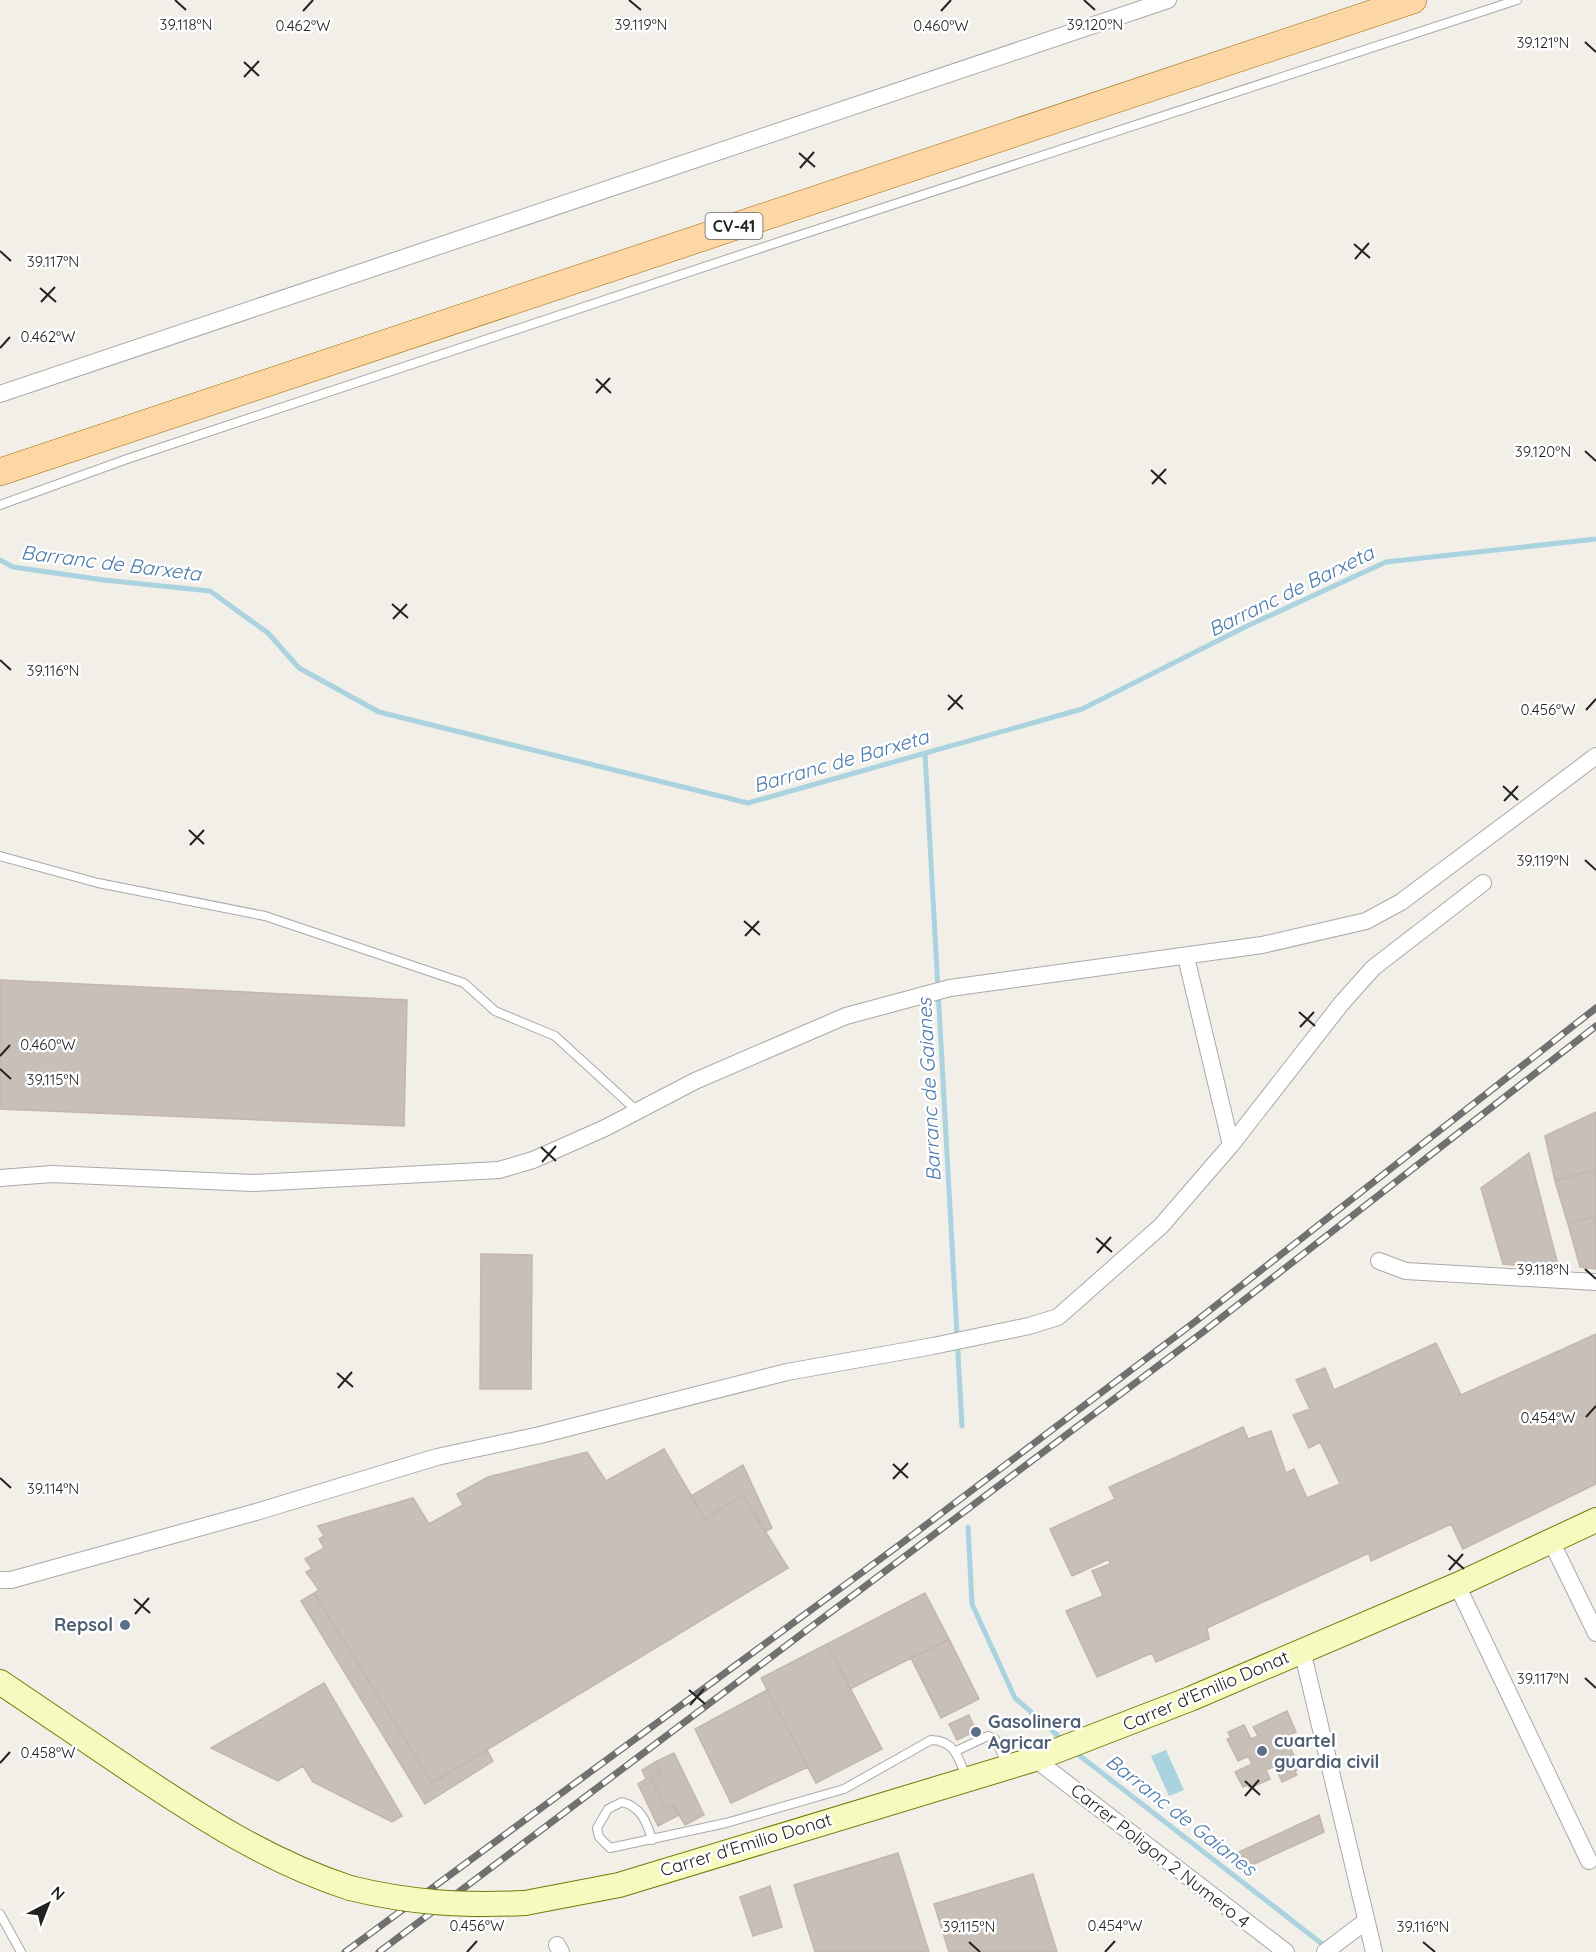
<svg xmlns="http://www.w3.org/2000/svg" width="1596" height="1952" font-family="Quicksand,sans-serif">
  <style>
    .water { fill: #aad3df }
    .lines { fill: none; stroke-linecap: round; stroke-linejoin: round }
    .stream { stroke: #aad3df; stroke-width: 5 }
    .building { fill: #c7bfb8; stroke: #c4b6ab; stroke-width: 1.5 }
    .lane-casing { stroke: #a9a9a9; stroke-width: 10 }
    .street-casing { stroke: #a9a9a9; stroke-width: 18 }
    .secondary-casing { stroke: #707d05; stroke-width: 26 }
    .primary-casing { stroke: #a06b00; stroke-width: 28 }
    .lane { stroke: #fff; stroke-width: 8 }
    .street { stroke: #fff; stroke-width: 16 }
    .secondary { stroke: #f7fabf; stroke-width: 24 }
    .primary { stroke: #fcd6a4; stroke-width: 27 }
    .rail-casing { stroke: #707070; stroke-width: 7 }
    .rail { stroke: #fff; stroke-width: 4.5; stroke-dasharray: 14; stroke-linecap: butt }
    .secondary-bridge-casing { stroke: #707d05; stroke-width: 26; stroke-linecap: butt }
    .secondary-bridge { stroke: #f7fabf; stroke-width: 24 }
    .ticks { fill: none; stroke: #222; stroke-width: 2 }
    .service-dot { fill: #5c6f8a; stroke: #fff; stroke-width: 2 }
    .labels { text-anchor: middle; stroke-width: 5; stroke-linejoin: round; paint-order: stroke }
    .shield { fill: #fff; stroke: #646464; stroke-width: 1.5 }
    .shield-label { font-size: 16px; font-weight: bold; fill: #222 }
    .service-label { font-size: 18px; font-weight: bold; fill: #4e5e75; stroke: #fff; text-anchor: start }
    .street-label { font-size: 18px; fill: #222; stroke: #fff }
    .water-label { font-size: 20px; font-style: italic; fill: #4a7aab; stroke: #fff }
    .ticks-label { font-size: 15px; text-anchor: middle; fill: #222; stroke: #fff; stroke-width: 5; stroke-linejoin: round; paint-order: stroke }
  </style>
  <rect width="100%" height="100%" fill="#f2efe9"/>
  <path class="water" d="M 1166,1750 L 1184,1790 L 1169,1796 L 1151,1756 Z"/>
  <g class="lines">
    <path class="stream" d="M 0,560 L 13,567 L 104,580 L 210,591 L 268,633 L 299,668 L 379,712 L 748,803 L 1082,709 L 1245,627 L 1386,562 L 1596,539
      M 925,753 L 962,1426
      M 968,1527 L 972,1604 L 1015,1698 L 1064,1741
      M 1075,1752 L 1326,1947"/>
  </g>
  <path class="building" d="M 0,980 L 407,1000 L 404,1126 L 0,1109 Z
    M 1596,1112 L 1596,1169 L 1555,1181 L 1545,1136 Z
    M 1529,1153 L 1559,1269 L 1503,1264 L 1481,1188 Z
    M 1596,1169 L 1596,1216 L 1568,1224 L 1555,1181 Z
    M 1596,1216 L 1596,1269 L 1580,1267 L 1568,1224 Z
    M 481,1254 L 532,1255 L 531,1389 L 480,1389 Z
    M 1596,1334 L 1596,1484 L 1463,1549 L 1451,1524 L 1371,1561 L 1369,1553 L 1207,1628 L 1209,1639 L 1156,1662 L 1152,1653 L 1097,1677 L 1066,1611 L 1103,1596 L 1092,1571 L 1110,1564 L 1109,1559 L 1072,1576 L 1050,1529 L 1115,1499 L 1109,1487 L 1243,1427 L 1248,1439 L 1271,1431 L 1286,1473 L 1294,1469 L 1307,1498 L 1340,1484 L 1320,1442 L 1309,1448 L 1293,1415 L 1310,1409 L 1296,1380 L 1325,1368 L 1334,1390 L 1436,1343 L 1461,1395 Z
    M 664,1449 L 705,1519 L 743,1495 L 788,1568 L 432,1783 L 314,1593 L 319,1590 L 306,1572 L 312,1569 L 305,1559 L 324,1548 L 319,1539 L 324,1536 L 318,1526 L 413,1498 L 429,1524 L 463,1505 L 457,1494 L 488,1477 L 587,1452 L 606,1481 Z
    M 743,1465 L 772,1528 L 765,1532 L 743,1495 L 705,1519 L 691,1496 Z
    M 314,1593 L 432,1783 L 487,1750 L 493,1761 L 425,1804 L 301,1601 Z
    M 925,1593 L 949,1639 L 850,1689 L 827,1644 Z
    M 949,1639 L 979,1699 L 941,1718 L 911,1658 Z
    M 827,1644 L 882,1749 L 816,1783 L 761,1678 Z
    M 324,1683 L 402,1816 L 392,1822 L 313,1782 L 303,1766 L 278,1781 L 211,1748 Z
    M 767,1690 L 808,1767 L 731,1803 L 695,1729 Z
    M 1287,1711 L 1296,1732 L 1282,1739 L 1285,1745 L 1288,1743 L 1300,1768 L 1295,1771 L 1297,1775 L 1282,1782 L 1275,1766 L 1266,1770 L 1270,1779 L 1250,1788 L 1248,1785 L 1243,1787 L 1235,1772 L 1252,1764 L 1248,1756 L 1238,1761 L 1227,1739 L 1231,1738 L 1228,1732 L 1244,1725 L 1251,1739 L 1258,1736 L 1253,1727 Z
    M 969,1715 L 976,1731 L 957,1740 L 949,1724 Z
    M 674,1753 L 704,1815 L 685,1825 L 673,1805 L 665,1809 L 651,1778 L 661,1773 L 655,1762 Z
    M 655,1762 L 661,1773 L 651,1778 L 665,1809 L 673,1805 L 679,1815 L 658,1826 L 638,1784 L 646,1779 L 642,1770 Z
    M 1319,1815 L 1324,1832 L 1252,1865 L 1237,1853 Z
    M 898,1853 L 929,1952 L 815,1952 L 794,1885 Z
    M 1033,1874 L 1057,1952 L 949,1952 L 934,1904 Z
    M 770,1886 L 782,1927 L 753,1936 L 740,1897 Z"/>
  <g class="lines">
    <defs>
      <path id="lane" d="M 0,505 L 127,459 L 779,242 L 1517,0
        M 0,856 L 98,883 L 265,916 L 464,983 L 495,1011 L 555,1036 L 636,1110
        M 956,1751 L 988,1736 L 995,1739 L 1007,1765
        M 652,1840 C 647,1822 641,1807 622,1802 L 608,1809 L 597,1828 L 599,1837 L 610,1848 L 726,1823 L 844,1789 L 931,1740 C 954,1740 959,1758 966,1777
        M 0,1914 L 21,1952"/>
      <path id="street" d="M 0,394 L 1168,0
        M 1186,957 L 1231,1145
        M 0,1178 L 52,1174 L 253,1183 L 499,1170 L 533,1160 L 605,1128 L 695,1081 L 846,1016 L 950,988 L 1262,945 L 1366,921 L 1401,902 L 1596,756
        M 1379,1261 L 1406,1271 L 1596,1282
        M 1551,1541 L 1596,1633
        M 0,1580 L 11,1580 L 256,1512 L 437,1457 L 540,1435 L 787,1372 L 933,1346 L 1029,1326 L 1058,1317 L 1161,1226 L 1231,1145 L 1341,1004 L 1373,968 L 1483,883
        M 1457,1585 L 1589,1861
        M 1302,1650 L 1374,1952
        M 1035,1759 L 1286,1952
        M 557,1945 L 561,1952
        M 1325,1952 L 1366,1921"/>
      <path id="secondary" d="M 0,1682 C 44,1712 89,1742 133,1772 C 202,1818 270,1862 350,1888
        M 525,1903 L 619,1885 L 1035,1759 L 1190,1699 L 1457,1585 L 1596,1520"/>
      <path id="primary" d="M 0,472 L 1413,0"/>
    </defs>
    <use href="#lane" class="lane-casing"/>
    <use href="#street" class="street-casing"/>
    <use href="#secondary" class="secondary-casing"/>
    <use href="#primary" class="primary-casing"/>
    <use href="#lane" class="lane"/>
    <use href="#street" class="street"/>
    <use href="#secondary" class="secondary"/>
    <use href="#primary" class="primary"/>
    <defs>
      <path id="rail" d="M 345,1952 L 902,1543 L 1196,1321 L 1596,1008
        M 379,1952 L 1203,1332 L 1596,1026"/>
    </defs>
    <use href="#rail" class="rail-casing"/>
    <use href="#rail" class="rail"/>
    <defs>
      <path id="secondary-bridge" d="M 350,1888 C 411,1903 463,1906 525,1903"/>
    </defs>
    <use href="#secondary-bridge" class="secondary-bridge-casing"/>
    <use href="#secondary-bridge" class="secondary-bridge"/>
  </g>
  <path class="ticks" d="M 175,0 L 186,10M 629,0 L 641,10M 1084,0 L 1095,10M 303,11 L 313,0M 941,11 L 951,0M 1585,42 L 1596,52M 244,62 L 259,76M 244,77 L 259,61M 799,153 L 815,167M 800,168 L 814,152M 1354,244 L 1370,258M 0,251 L 11,261M 1355,259 L 1369,243M 40,288 L 56,302M 41,302 L 55,287M 0,348 L 10,337M 596,379 L 611,393M 596,393 L 610,378M 1585,451 L 1596,461M 1151,470 L 1166,484M 1152,484 L 1166,469M 392,604 L 408,618M 393,619 L 407,604M 0,660 L 11,670M 948,695 L 963,709M 948,710 L 962,695M 1586,710 L 1596,699M 1503,786 L 1518,800M 1504,801 L 1518,786M 189,830 L 204,844M 190,845 L 204,830M 1585,860 L 1596,870M 744,921 L 760,935M 745,936 L 759,921M 1299,1012 L 1315,1026M 1300,1027 L 1314,1012M 0,1056 L 10,1045M 0,1069 L 11,1079M 541,1147 L 556,1161M 542,1162 L 556,1146M 1096,1238 L 1112,1252M 1097,1253 L 1111,1237M 1585,1269 L 1596,1279M 337,1373 L 353,1387M 338,1388 L 352,1372M 1586,1417 L 1596,1406M 893,1464 L 908,1478M 0,1478 L 11,1488M 893,1479 L 908,1463M 1448,1555 L 1464,1569M 1449,1570 L 1463,1554M 134,1599 L 150,1613M 135,1614 L 149,1598M 1585,1678 L 1596,1688M 689,1690 L 705,1704M 690,1705 L 704,1689M 0,1763 L 10,1752M 1245,1781 L 1260,1795M 1245,1796 L 1259,1780M 969,1942 L 980,1952M 1423,1942 L 1435,1952M 467,1952 L 477,1941M 1105,1952 L 1115,1941"/>
  <g class="service-dot">
    <circle cx="125" cy="1625" r="6"/>
    <circle cx="976" cy="1732" r="6"/>
    <circle cx="1262" cy="1751" r="6"/>
  </g>
  <g class="labels">
    <rect class="shield" x="705.5" y="213" width="57" height="26" rx="4.5"/>
    <g class="shield-label">
      <text x="734" y="232">CV-41</text>
    </g>
    <g class="service-label">
      <text x="113" y="1631" text-anchor="end">Repsol</text>
      <text x="988" y="1728">Gasolinera<tspan x="988" dy="21">Agricar</tspan></text>
      <text x="1274" y="1747">cuartel<tspan x="1274" dy="21">guardia civil</tspan></text>
    </g>
    <g class="street-label">
      <text transform="translate(1206 1691) rotate(-23)" y="6">Carrer d'Emilio Donat</text>
      <text transform="translate(746 1845) rotate(-17)" y="6">Carrer d'Emilio Donat</text>
      <text transform="translate(1160 1856) rotate(38)" y="6">Carrer Poligon 2 Numero 4</text>
    </g>
    <g class="water-label">
      <text transform="translate(111 563) rotate(7)" y="7">Barranc de Barxeta</text>
      <text transform="translate(1291 591) rotate(-26)" y="7">Barranc de Barxeta</text>
      <text transform="translate(841 761) rotate(-16)" y="7">Barranc de Barxeta</text>
      <text transform="translate(929 1090) rotate(-93)" y="7">Barranc de Gaianes</text>
      <text transform="translate(1181 1815) rotate(38)" y="7">Barranc de Gaianes</text>
    </g>
  </g>
  <g class="ticks-label">
    <text x="186" y="30">39.118°N</text>
    <text x="641" y="30">39.119°N</text>
    <text x="1095" y="30">39.120°N</text>
    <text x="303" y="31">0.462°W</text>
    <text x="941" y="31">0.460°W</text>
    <text x="1543" y="48">39.121°N</text>
    <text x="53" y="267">39.117°N</text>
    <text x="48" y="342">0.462°W</text>
    <text x="1543" y="457">39.120°N</text>
    <text x="53" y="676">39.116°N</text>
    <text x="1548" y="715">0.456°W</text>
    <text x="1543" y="866">39.119°N</text>
    <text x="48" y="1050">0.460°W</text>
    <text x="53" y="1085">39.115°N</text>
    <text x="1543" y="1275">39.118°N</text>
    <text x="1548" y="1423">0.454°W</text>
    <text x="53" y="1494">39.114°N</text>
    <text x="1543" y="1684">39.117°N</text>
    <text x="48" y="1758">0.458°W</text>
    <text x="477" y="1931">0.456°W</text>
    <text x="1115" y="1931">0.454°W</text>
    <text x="969" y="1932">39.115°N</text>
    <text x="1423" y="1932">39.116°N</text>
  </g>
  <g transform="translate(48 1904) rotate(42)" stroke="#ffffff" stroke-width="4.5" paint-order="stroke">
  <path d="M0-4.5L10 22L0 15L-10 22Z" fill="#222222"/>
  <text y="-9" font-size="16" font-weight="bold" text-anchor="middle" fill="#222222">N</text>
  </g>
</svg>
